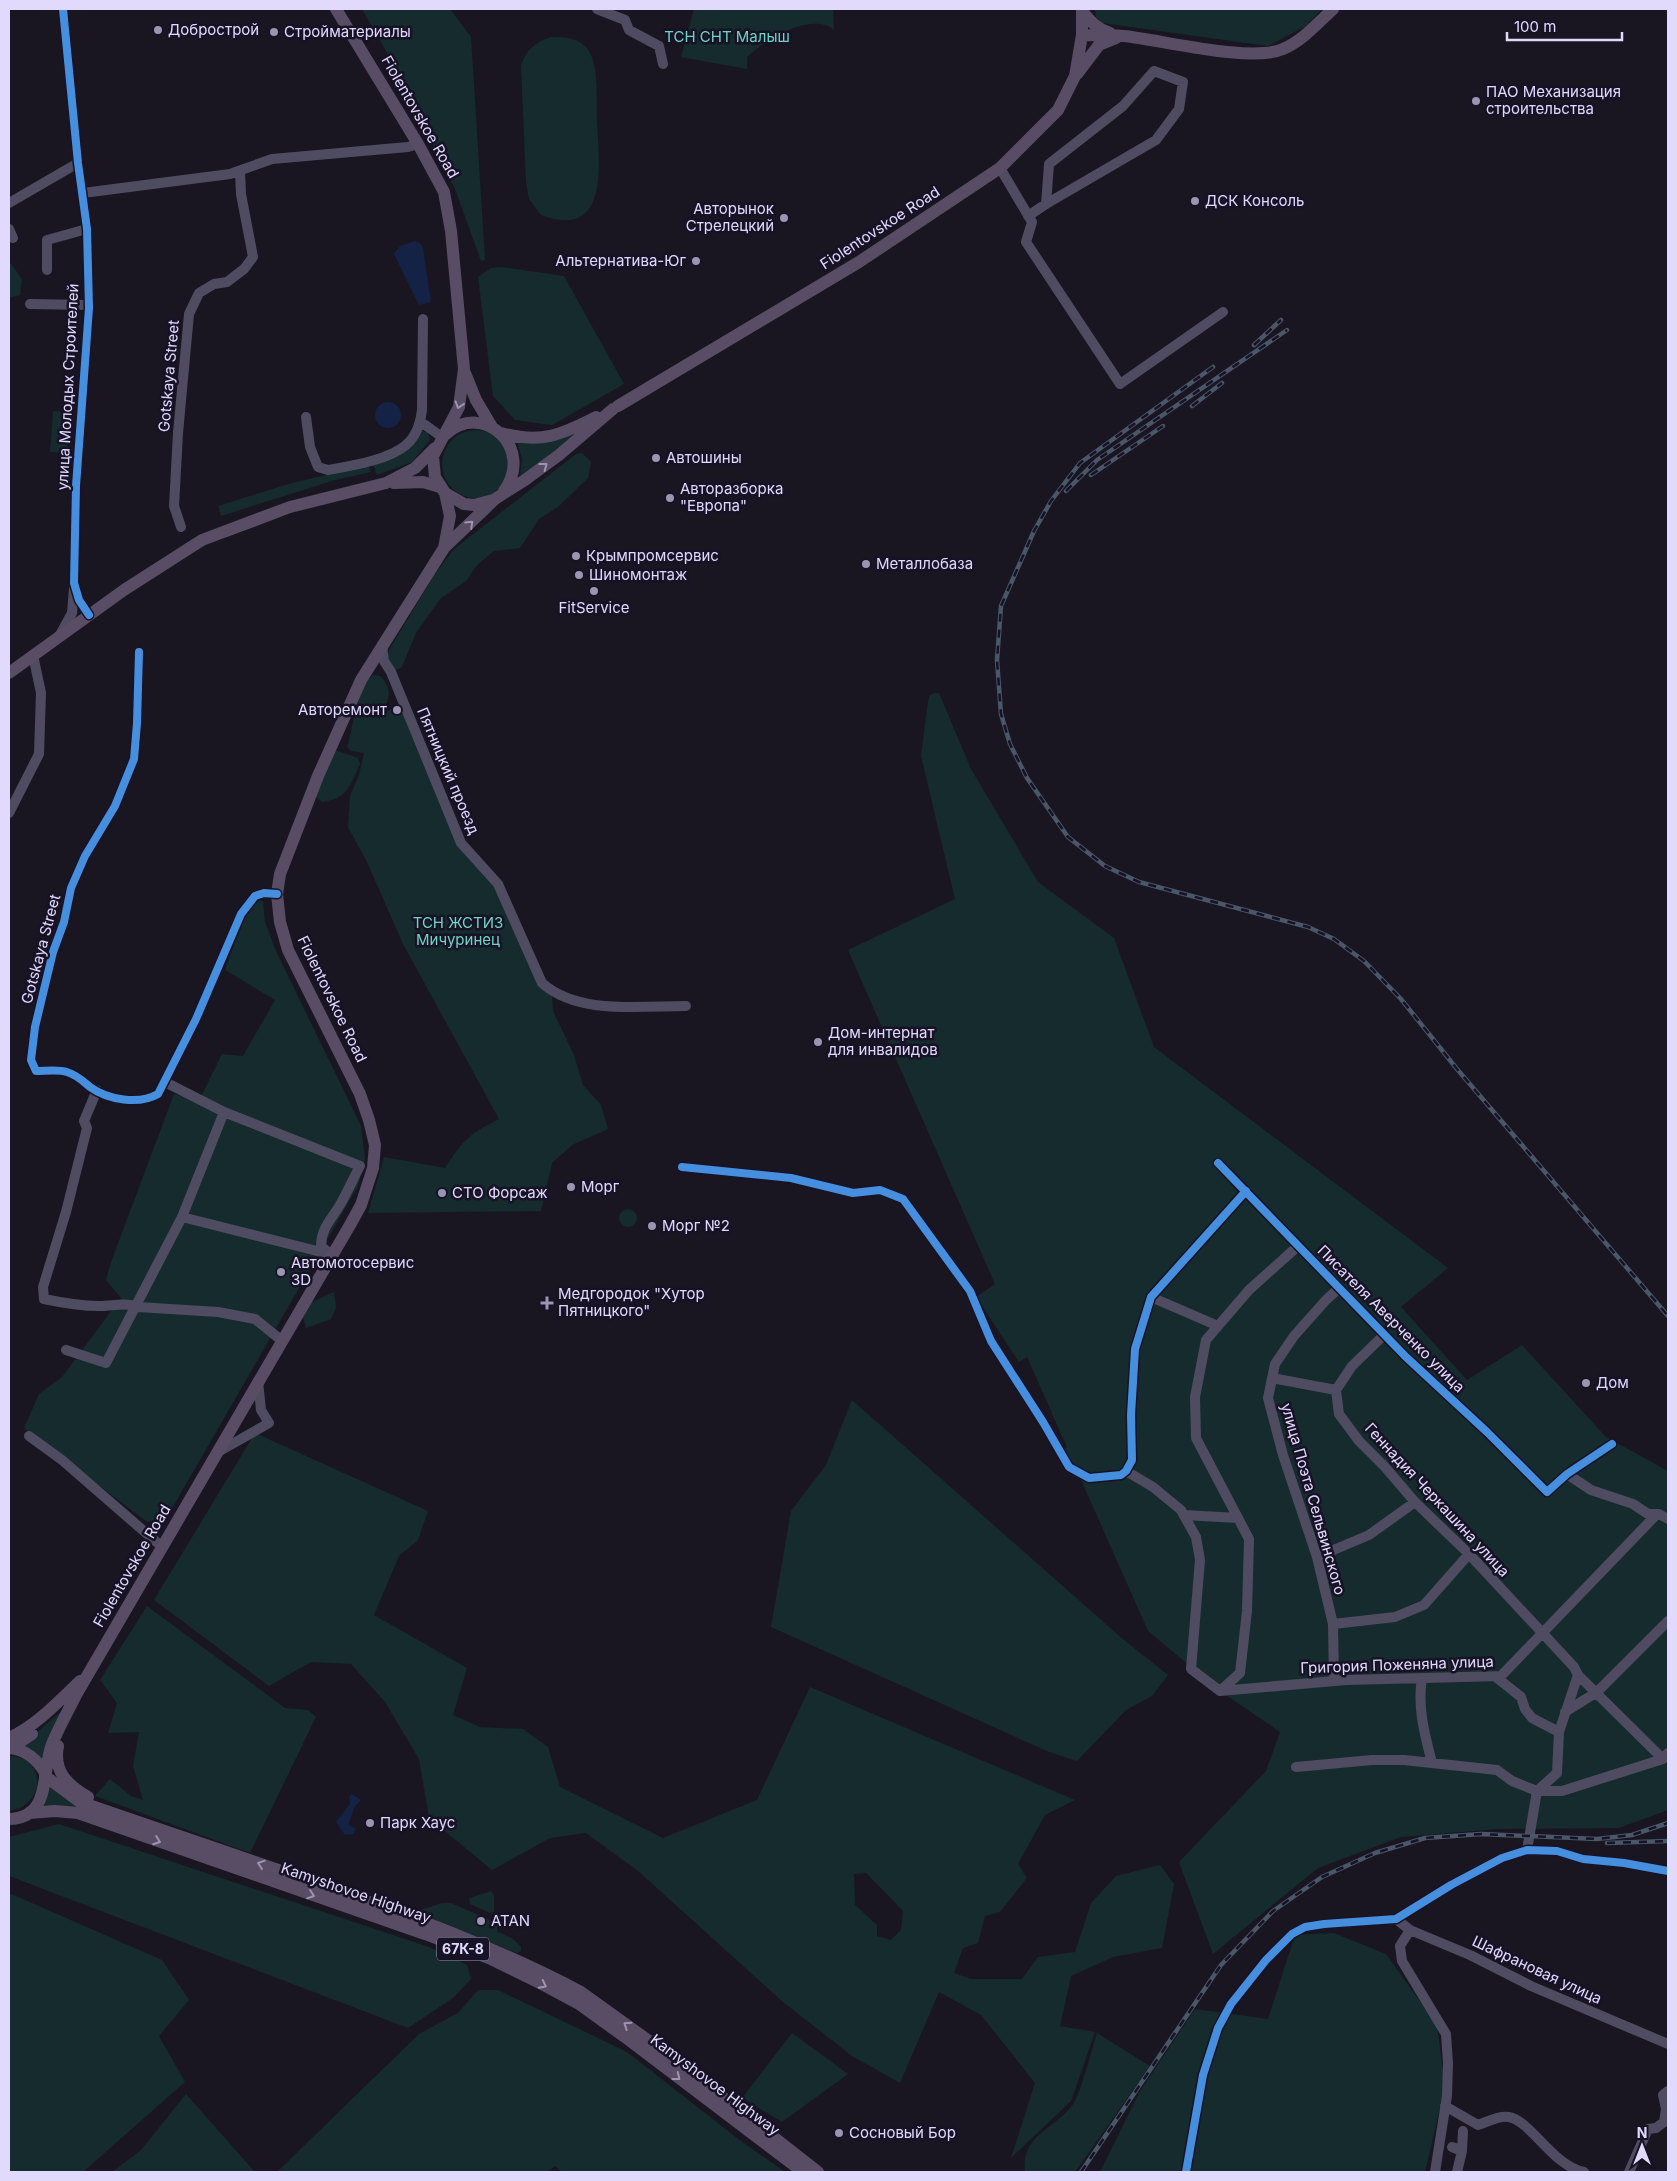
<svg xmlns="http://www.w3.org/2000/svg" width="1677" height="2181" font-family="Inter,sans-serif">
  <style>
    .green { fill: #162b2d; fill-rule: evenodd }
    .water { fill: #142245 }
    .lines { fill: none; stroke-linecap: round; stroke-linejoin: round }
    .minor { stroke: #4f4c61; stroke-width: 10 }
    .major { stroke: #584d65; stroke-width: 12 }
    .rail-casing { stroke: #495769; stroke-width: 4.5 }
    .rail { stroke: #171226; stroke-width: 2.5; stroke-dasharray: 8; stroke-linecap: butt }
    .cycleway-casing { stroke: #171226; stroke-width: 11 }
    .cycleway { stroke: #468fdf; stroke-width: 8 }
    .oneway { stroke: #9c94b0 }
    .poi-dot { fill: #9b95b0; stroke: #171226; stroke-width: 2 }
    .labels { text-anchor: middle; stroke-width: 5; stroke-linejoin: round; paint-order: stroke }
    .shield { fill: #171226; stroke: #a49ebc; stroke-width: 1 }
    .shield-label { font-size: 14px; font-weight: bold; fill: #e1dafc }
    .poi-label { font-size: 15px; fill: #e1dafc; stroke: #171226; text-anchor: start }
    .park-label { font-size: 15px; fill: #6cd5c4; stroke: #171226 }
    .street-label { font-size: 15px; fill: #e1dafc; stroke: #171226 }
  </style>
  <rect width="100%" height="100%" fill="#191622"/>
  <path class="green" d="M 362,9 L 450,9 L 471,37 L 485,260 L 481,261 L 455,189 L 398,72 Z
    M 694,9 L 833,9 L 834,30 C 812,11 764,40 747,57 L 747,69 L 681,57 Z
    M 1095,9 L 1322,9 L 1306,26 L 1268,46 L 1102,23 L 1096,17 Z
    M 551,37 C 564,37 576,37 586,47 C 600,62 596,102 597,122 C 599,164 610,241 541,215 L 529,199 L 526,182 L 521,66 C 525,51 535,42 551,37 Z
    M 9,261 L 22,279 L 20,295 L 9,298 Z
    M 501,267 L 564,276 L 624,384 L 552,425 L 515,420 L 493,396 L 478,277 L 491,268 Z
    M 53,411 L 70,413 L 67,453 L 50,452 Z
    M 587,426 L 520,478 L 522,459 L 517,441 Z
    M442 464a34 34 0 1 1 68 0a34 34 0 1 1-68 0Z
    M 422,431 L 428,432 L 430,440 L 412,462 L 377,475 L 372,462 Z
    M 582,453 L 591,462 L 588,478 L 558,507 L 539,519 L 520,548 L 494,551 L 477,565 L 466,581 L 440,599 L 416,633 L 402,667 L 396,670 C 388,664 387,659 389,650 L 435,574 L 454,549 L 576,454 Z
    M 368,465 L 371,472 L 335,480 L 221,516 L 218,506 L 288,484 Z
    M 373,675 L 380,676 C 393,688 389,699 383,713 L 401,705 L 460,845 L 496,886 L 552,995 L 553,1011 L 574,1055 L 583,1085 L 601,1105 L 608,1129 L 572,1145 L 552,1163 L 541,1211 L 368,1213 L 384,1157 L 445,1168 C 463,1140 469,1134 499,1119 L 403,944 L 367,862 L 348,827 L 350,796 L 359,775 L 364,753 L 351,751 L 347,747 C 355,723 353,692 373,675 Z
    M 935,693 L 939,693 L 971,769 L 1038,882 L 1114,938 L 1154,1047 L 1448,1268 L 1401,1307 L 1467,1380 L 1522,1345 L 1606,1437 L 1668,1471 L 1668,1810 L 1619,1828 L 1498,1829 L 1401,1837 L 1318,1868 L 1213,1954 L 1179,1862 L 1266,1771 L 1280,1732 L 1220,1691 L 1148,1631 L 1074,1464 L 1070,1462 L 1064,1449 L 1067,1447 L 1052,1414 L 1050,1414 L 1052,1413 L 1027,1357 L 1019,1362 L 976,1297 L 995,1284 L 848,950 L 955,899 L 921,756 L 928,701 L 930,695 Z
    M 335,750 L 358,758 L 360,764 C 350,785 348,799 322,802 L 315,796 Z
    M 257,901 L 263,901 L 265,922 L 276,951 L 361,1126 L 365,1159 L 358,1186 L 167,1517 L 147,1522 L 24,1428 L 39,1394 L 62,1377 L 121,1298 L 106,1280 L 111,1262 L 174,1094 L 199,1101 L 222,1054 L 243,1056 L 275,1000 L 225,970 L 245,914 Z
    M619 1218a9 9 0 1 1 18 0a9 9 0 1 1-18 0Z
    M 334,1292 L 336,1308 L 331,1319 L 306,1328 L 302,1313 L 305,1305 Z
    M 852,1400 L 1124,1640 L 1168,1675 L 1152,1696 L 1126,1710 L 1077,1761 L 1049,1752 L 771,1627 L 791,1511 L 826,1465 Z
    M 255,1433 L 428,1511 L 418,1540 L 399,1556 L 374,1615 L 467,1668 L 453,1715 L 480,1727 L 523,1729 L 548,1747 L 560,1787 L 663,1838 L 757,1800 L 810,1687 L 1075,1800 L 1045,1815 L 1018,1864 L 1027,1878 L 1000,1912 L 985,1916 L 978,1943 L 963,1948 L 954,1973 L 971,1979 L 1022,1979 L 1038,1957 L 1075,1952 L 1091,1903 L 1116,1876 L 1160,1865 L 1174,1884 L 1162,1948 L 1113,1957 L 1071,1976 L 1060,2026 L 1095,2032 L 1071,2101 L 1011,2158 L 1035,2083 L 981,2015 L 939,1992 L 900,2083 L 852,2056 L 783,2002 L 638,1871 L 586,1833 L 550,1838 L 492,1870 L 429,1818 L 419,1759 L 385,1702 L 351,1664 L 311,1662 L 269,1686 L 154,1600 ZM 866,1873 L 903,1911 L 901,1930 L 891,1940 L 877,1936 L 877,1925 L 855,1905 L 854,1874 Z
    M 147,1606 L 285,1708 L 308,1710 L 316,1717 L 250,1853 L 95,1796 L 110,1779 L 131,1796 L 143,1800 L 133,1766 L 139,1732 L 108,1733 L 117,1703 L 100,1680 Z
    M 64,1709 L 45,1765 L 21,1746 Z
    M 9,1756 C 46,1756 47,1804 10,1811 Z
    M 48,1785 L 88,1810 L 40,1807 Z
    M 59,1824 L 429,1947 L 467,1965 L 471,1979 L 453,1998 L 408,2028 L 9,1876 L 9,1837 Z
    M 491,1891 L 494,1895 L 494,1912 L 490,1913 L 470,1904 L 469,1898 Z
    M 9,1893 L 162,1960 L 189,2000 L 159,2036 L 185,2082 L 83,2172 L 9,2172 Z
    M 442,1903 L 451,1903 L 494,1922 L 497,1926 L 497,1931 L 513,1939 L 521,1947 L 521,1951 L 517,1953 L 419,1914 L 420,1910 Z
    M 1334,1933 L 1386,1954 L 1437,2025 L 1445,2086 L 1425,2172 L 1100,2172 L 1139,2093 L 1195,2009 L 1268,2019 L 1295,1935 Z
    M 478,1990 L 498,1990 L 627,2052 L 737,2138 L 785,2172 L 562,2172 L 555,2166 L 547,2172 L 277,2172 L 419,2034 L 458,2013 Z
    M 792,2033 L 848,2074 L 782,2122 L 742,2098 Z
    M 1097,2033 L 1150,2066 L 1075,2172 L 1025,2172 C 1020,2135 1056,2129 1074,2103 C 1081,2091 1092,2049 1097,2033 Z
    M 186,2094 L 255,2172 L 112,2172 L 141,2150 Z"/>
  <path class="water" d="M 415,241 L 420,243 L 423,248 L 431,302 L 419,305 L 394,254 L 400,246 Z
    M375 415a13 13 0 1 1 26 0a13 13 0 1 1-26 0Z
    M 352,1794 L 361,1800 L 355,1806 L 348,1825 L 356,1829 L 353,1834 L 345,1835 L 336,1822 L 350,1804 L 349,1797 Z"/>
  <g class="lines">
    <path class="minor" d="M 63,9 L 78,163 L 87,229 L 89,308 L 76,486 L 74,583 L 79,600 L 89,615
      M 597,9 L 625,20 L 629,30 L 659,46 L 663,64
      M 1000,168 L 1032,222 L 1026,242 L 1120,384 L 1223,312
      M 83,193 L 230,174 L 272,159 L 408,147 L 418,144
      M 9,203 L 78,163
      M 1028,216 L 1046,204 L 1049,164 L 1123,106 L 1154,71 L 1183,82 L 1179,109 L 1156,140 L 1046,204
      M 9,229 L 13,238
      M 47,270 L 47,240 L 87,229
      M 30,304 L 88,305
      M 306,417 L 310,447 L 318,467 L 328,470 C 350,466 389,460 406,445 C 416,437 421,422 422,410 L 423,319
      M 421,422 L 442,437
      M 181,527 L 174,506 L 178,433 L 189,314 L 199,293 L 214,284 L 227,282 L 244,269 L 253,257 L 241,194 L 240,172
      M 60,635 L 72,613 L 74,589
      M 382,645 L 384,661 L 391,672 L 461,843 L 498,884 L 542,983 C 578,1015 640,1006 686,1006
      M 139,652 L 137,723 L 134,759 L 115,806 L 85,856 L 71,888 L 64,922 L 53,952 L 35,1027 L 31,1060 L 36,1071 C 45,1071 59,1069 67,1072 C 77,1075 83,1081 90,1087 C 108,1100 139,1105 158,1094 L 196,1019 L 241,914 L 255,896 L 264,893 L 277,894
      M 9,813 L 39,754 L 41,693 L 33,655
      M 165,1082 L 224,1112 L 360,1166 C 353,1179 348,1191 341,1203 C 333,1218 321,1227 321,1246 L 332,1255
      M 97,1090 L 84,1121 L 87,1128 L 66,1212 L 43,1287 L 44,1299 C 63,1303 80,1306 99,1306 C 114,1306 124,1302 138,1307 L 218,1312 L 255,1319 L 281,1340
      M 1218,1163 L 1406,1357 L 1487,1432 L 1547,1492 L 1567,1474 L 1612,1444
      M 682,1167 L 791,1178 L 853,1193 L 880,1190 L 903,1199 L 970,1291 L 991,1341 L 1043,1422 L 1069,1467 L 1089,1478 L 1121,1475 L 1126,1471 L 1132,1460 L 1131,1415 L 1135,1349 L 1151,1297 L 1246,1191
      M 182,1217 L 329,1254
      M 1151,1297 L 1218,1326
      M 1384,1335 L 1352,1366 L 1336,1390 L 1339,1414 L 1359,1441 L 1385,1467 L 1415,1502 L 1469,1554 L 1574,1667 L 1578,1675 L 1559,1732 L 1557,1773 L 1537,1791 L 1527,1850
      M 66,1350 L 106,1363 L 182,1217 L 224,1112
      M 1272,1378 L 1336,1390
      M 29,1436 L 62,1460 L 161,1546
      M 218,1452 L 269,1423 L 261,1410 L 258,1381
      M 1126,1471 L 1153,1487 L 1181,1510 L 1196,1537 L 1200,1560 L 1191,1669 L 1220,1691
      M 1567,1474 L 1591,1490 L 1633,1504 L 1648,1514 L 1659,1514 L 1668,1519
      M 1184,1515 L 1238,1518
      M 1317,1557 L 1369,1535 L 1415,1502
      M 1333,1624 L 1395,1617 L 1424,1605 L 1469,1554
      M 1578,1675 L 1663,1759
      M 1496,1677 L 1521,1697 L 1525,1709 L 1532,1718 L 1559,1732
      M 1422,1678 C 1417,1708 1425,1735 1432,1763
      M 1334,1680 L 1333,1624 L 1317,1557 L 1283,1455 L 1268,1398 L 1275,1364 L 1294,1336 L 1326,1300 L 1338,1289
      M 1220,1691 L 1346,1680 L 1501,1676 L 1657,1514
      M 1220,1691 L 1240,1673 L 1247,1611 L 1249,1539 L 1196,1438 L 1195,1397 L 1206,1340 L 1249,1290 L 1298,1246
      M 1565,1712 L 1597,1692 L 1668,1621
      M 1296,1767 L 1372,1760 L 1404,1760 L 1497,1770 L 1512,1781 L 1537,1791 L 1562,1791 L 1663,1759 L 1668,1753
      M 1396,1919 L 1410,1930 L 1470,1955 L 1531,1986 L 1668,2044
      M 1410,1930 L 1400,1946 L 1402,1961 L 1446,2034 L 1448,2063 L 1447,2096 L 1435,2172
      M 1445,2106 L 1478,2125 C 1487,2122 1500,2115 1509,2117 C 1531,2121 1553,2166 1584,2172
      M 1452,2147 L 1462,2151
      M 1186,2172 L 1203,2075 L 1218,2028 L 1231,2004 L 1266,1960 L 1292,1934 L 1305,1927 L 1324,1924 L 1396,1919 L 1451,1885 L 1502,1858 L 1527,1850 L 1557,1851 L 1583,1859 L 1624,1863 L 1668,1871
      M 1457,2172 L 1462,2151 L 1463,2131
      M 1629,2172 L 1648,2129 L 1656,2128 L 1664,2122 L 1666,2109 L 1663,2095 L 1668,2091"/>
    <path class="major" d="M 336,9 L 418,144 L 444,192 L 451,231 L 464,369 L 459,407 L 433,456 L 435,477 L 445,493 L 464,504 L 474,505 L 493,500
      M 1082,11 C 1090,21 1097,29 1110,33
      M 1082,35 C 1096,35 1110,35 1124,36 C 1162,40 1251,63 1283,49 C 1302,41 1318,23 1333,9
      M 1077,74 L 1099,45 L 1116,38
      M 465,373 L 476,400 L 492,427
      M 618,406 L 859,262 L 1000,168 L 1058,110 L 1075,76 L 1082,35 L 1082,9
      M 501,433 C 541,444 561,435 596,417
      M 446,434 C 484,400 535,449 504,491
      M 394,483 L 423,482 L 440,487
      M 444,548 L 450,516 L 445,493
      M 9,673 L 124,590 L 202,540 L 290,507 L 386,483 L 415,468 L 435,448
      M 9,1738 C 36,1726 59,1701 80,1681
      M 58,1746 C 53,1771 67,1785 88,1797
      M 9,1748 C 25,1749 38,1760 45,1773
      M 11,1748 L 32,1734
      M 45,1776 L 80,1802 C 169,1833 258,1862 346,1894 C 426,1922 506,1952 581,1992 L 674,2059 L 818,2172
      M 29,1813 L 55,1811 L 78,1813 L 425,1934 L 491,1959 L 540,1983 L 579,2004 L 629,2040 L 803,2172
      M 9,1819 C 52,1818 41,1772 52,1744 C 59,1727 68,1711 76,1695 L 350,1225 L 361,1205 L 373,1168 L 375,1145 L 369,1120 L 360,1094 L 288,950 L 280,922 L 277,894 L 280,874 L 318,776 L 361,680 L 444,548 L 495,499 L 525,480 L 559,455 L 613,409"/>
    <defs>
      <path id="rail" d="M 1254,345 L 1281,320
        M 1213,367 L 1080,463 L 1051,501 L 1034,531 L 1001,606 L 997,660 L 1001,714 L 1010,744 L 1027,778 L 1068,837 L 1105,866 L 1139,882 L 1308,927 L 1334,939 L 1364,961 L 1401,999 L 1457,1069 L 1668,1316
        M 1192,406 L 1222,383
        M 1091,475 L 1163,426
        M 1066,491 L 1097,460 L 1287,330
        M 1607,1843 L 1668,1841
        M 1081,2172 L 1221,1965 L 1273,1911 L 1322,1877 L 1375,1853 L 1425,1838 L 1481,1834 L 1597,1839 L 1632,1835 L 1668,1823"/>
    </defs>
    <use href="#rail" class="rail-casing"/>
    <use href="#rail" class="rail"/>
    <defs>
      <path id="cycleway" d="M 63,9 L 78,163 L 87,229 L 89,308 L 76,486 L 74,583 L 79,600 L 89,615
        M 139,652 L 137,723 L 134,759 L 115,806 L 85,856 L 71,888 L 64,922 L 53,952 L 35,1027 L 31,1060 L 36,1071 C 45,1071 59,1069 67,1072 C 77,1075 83,1081 90,1087 C 108,1100 139,1105 158,1094 L 196,1019 L 241,914 L 255,896 L 264,893 L 277,894
        M 1218,1163 L 1406,1357 L 1487,1432 L 1547,1492 L 1567,1474 L 1612,1444
        M 682,1167 L 791,1178 L 853,1193 L 880,1190 L 903,1199 L 970,1291 L 991,1341 L 1043,1422 L 1069,1467 L 1089,1478 L 1121,1475 L 1126,1471 L 1132,1460 L 1131,1415 L 1135,1349 L 1151,1297 L 1246,1191
        M 1186,2172 L 1203,2075 L 1218,2028 L 1231,2004 L 1266,1960 L 1292,1934 L 1305,1927 L 1324,1924 L 1396,1919 L 1451,1885 L 1502,1858 L 1527,1850 L 1557,1851 L 1583,1859 L 1624,1863 L 1668,1871"/>
    </defs>
    <use href="#cycleway" class="cycleway-casing"/>
    <use href="#cycleway" class="cycleway"/>
  </g>
  <defs><path id="oneway-chevron" d="M-2-3.5L2.5 0L-2 3.5" fill="none" stroke-width="1.6" stroke-linecap="round" stroke-linejoin="round" transform="scale(1.25)"/></defs>
  <g class="oneway">
    <use href="#oneway-chevron" transform="translate(459 405) rotate(107)"/>
    <use href="#oneway-chevron" transform="translate(544 466) rotate(-37)"/>
    <use href="#oneway-chevron" transform="translate(470 524) rotate(-44)"/>
    <use href="#oneway-chevron" transform="translate(157 1841) rotate(20)"/>
    <use href="#oneway-chevron" transform="translate(261 1864) rotate(-161)"/>
    <use href="#oneway-chevron" transform="translate(311 1895) rotate(19)"/>
    <use href="#oneway-chevron" transform="translate(543 1985) rotate(27)"/>
    <use href="#oneway-chevron" transform="translate(627 2025) rotate(-146)"/>
    <use href="#oneway-chevron" transform="translate(677 2077) rotate(38)"/>
  </g>
  <g class="poi-dot">
    <circle cx="158" cy="30" r="5"/>
    <circle cx="274" cy="32" r="5"/>
    <circle cx="1476" cy="101" r="5"/>
    <circle cx="1195" cy="201" r="5"/>
    <circle cx="784" cy="218" r="5"/>
    <circle cx="696" cy="261" r="5"/>
    <circle cx="656" cy="458" r="5"/>
    <circle cx="670" cy="498" r="5"/>
    <circle cx="576" cy="556" r="5"/>
    <circle cx="866" cy="564" r="5"/>
    <circle cx="579" cy="575" r="5"/>
    <circle cx="594" cy="591" r="5"/>
    <circle cx="397" cy="710" r="5"/>
    <circle cx="818" cy="1042" r="5"/>
    <circle cx="571" cy="1187" r="5"/>
    <circle cx="442" cy="1193" r="5"/>
    <circle cx="652" cy="1226" r="5"/>
    <circle cx="281" cy="1272" r="5"/>
    <path d="M544.5 1295.5h5v5h5v5h-5v5h-5v-5h-5v-5h5z"/>
    <circle cx="1586" cy="1383" r="5"/>
    <circle cx="370" cy="1823" r="5"/>
    <circle cx="481" cy="1921" r="5"/>
    <circle cx="839" cy="2133" r="5"/>
  </g>
  <g class="labels">
    <rect class="shield" x="437" y="1937.5" width="52" height="23" rx="4"/>
    <g class="shield-label">
      <text x="463" y="1954">67К-8</text>
    </g>
    <g class="poi-label">
      <text x="168" y="35">Добрострой</text>
      <text x="284" y="37">Стройматериалы</text>
      <text x="1486" y="97">ПАО Механизация<tspan x="1486" dy="17">строительства</tspan></text>
      <text x="1205" y="206">ДСК Консоль</text>
      <text x="774" y="214" text-anchor="end">Авторынок<tspan x="774" dy="17">Стрелецкий</tspan></text>
      <text x="686" y="266" text-anchor="end">Альтернатива-Юг</text>
      <text x="666" y="463">Автошины</text>
      <text x="680" y="494">Авторазборка<tspan x="680" dy="17">"Европа"</tspan></text>
      <text x="586" y="561">Крымпромсервис</text>
      <text x="876" y="569">Металлобаза</text>
      <text x="589" y="580">Шиномонтаж</text>
      <text x="594" y="613" text-anchor="middle">FitService</text>
      <text x="387" y="715" text-anchor="end">Авторемонт</text>
      <text x="828" y="1038">Дом-интернат<tspan x="828" dy="17">для инвалидов</tspan></text>
      <text x="581" y="1192">Морг</text>
      <text x="452" y="1198">СТО Форсаж</text>
      <text x="662" y="1231">Морг №2</text>
      <text x="291" y="1268">Автомотосервис<tspan x="291" dy="17">3D</tspan></text>
      <text x="558" y="1299">Медгородок "Хутор<tspan x="558" dy="17">Пятницкого"</tspan></text>
      <text x="1596" y="1388">Дом</text>
      <text x="380" y="1828">Парк Хаус</text>
      <text x="491" y="1926">ATAN</text>
      <text x="849" y="2138">Сосновый Бор</text>
    </g>
    <g class="park-label">
      <text x="727" y="42">ТСН СНТ Малыш</text>
      <text x="458" y="928">ТСН ЖСТИЗ<tspan x="458" dy="17">Мичуринец</tspan></text>
    </g>
    <g class="street-label">
      <text transform="translate(420 117) rotate(60)" y="5">Fiolentovskoe Road</text>
      <text transform="translate(880 228) rotate(-33)" y="5">Fiolentovskoe Road</text>
      <text transform="translate(169 376) rotate(-85)" y="5">Gotskaya Street</text>
      <text transform="translate(68 387) rotate(-87)" y="5">улица Молодых Строителей</text>
      <text transform="translate(448 771) rotate(67)" y="5">Пятницкий проезд</text>
      <text transform="translate(41 949) rotate(-75)" y="5">Gotskaya Street</text>
      <text transform="translate(332 999) rotate(64)" y="5">Fiolentovskoe Road</text>
      <text transform="translate(1391 1319) rotate(45)" y="5">Писателя Аверченко улица</text>
      <text transform="translate(1313 1499) rotate(74)" y="5">улица Поэта Сельвинского</text>
      <text transform="translate(1437 1500) rotate(47)" y="5">Геннадия Черкашина улица</text>
      <text transform="translate(132 1566) rotate(-60)" y="5">Fiolentovskoe Road</text>
      <text transform="translate(1397 1665) rotate(-2)" y="5">Григория Поженяна улица</text>
      <text transform="translate(356 1893) rotate(19)" y="5">Kamyshovoe Highway</text>
      <text transform="translate(1537 1970) rotate(25)" y="5">Шафрановая улица</text>
      <text transform="translate(715 2085) rotate(37)" y="5">Kamyshovoe Highway</text>
    </g>
  </g>
  <rect width="1677" height="2181" fill="none" stroke="#e1dafc" stroke-width="20"/>
  <g transform="translate(1642 2146)" stroke="#171226" stroke-width="4" paint-order="stroke">
  <path d="M0-4L9 19L0 12L-9 19Z" fill="#e1dafc"/>
  <text y="-8" font-size="14" font-weight="bold" text-anchor="middle" fill="#e1dafc">N</text>
  </g>
  <path d="M1507 32v8h115v-8" fill="none" stroke="#e1dafc" stroke-width="2.5"/>
  <text x="1514" y="32" font-size="15" fill="#e1dafc" stroke="#171226" stroke-width="4" paint-order="stroke">100 m</text>
</svg>
